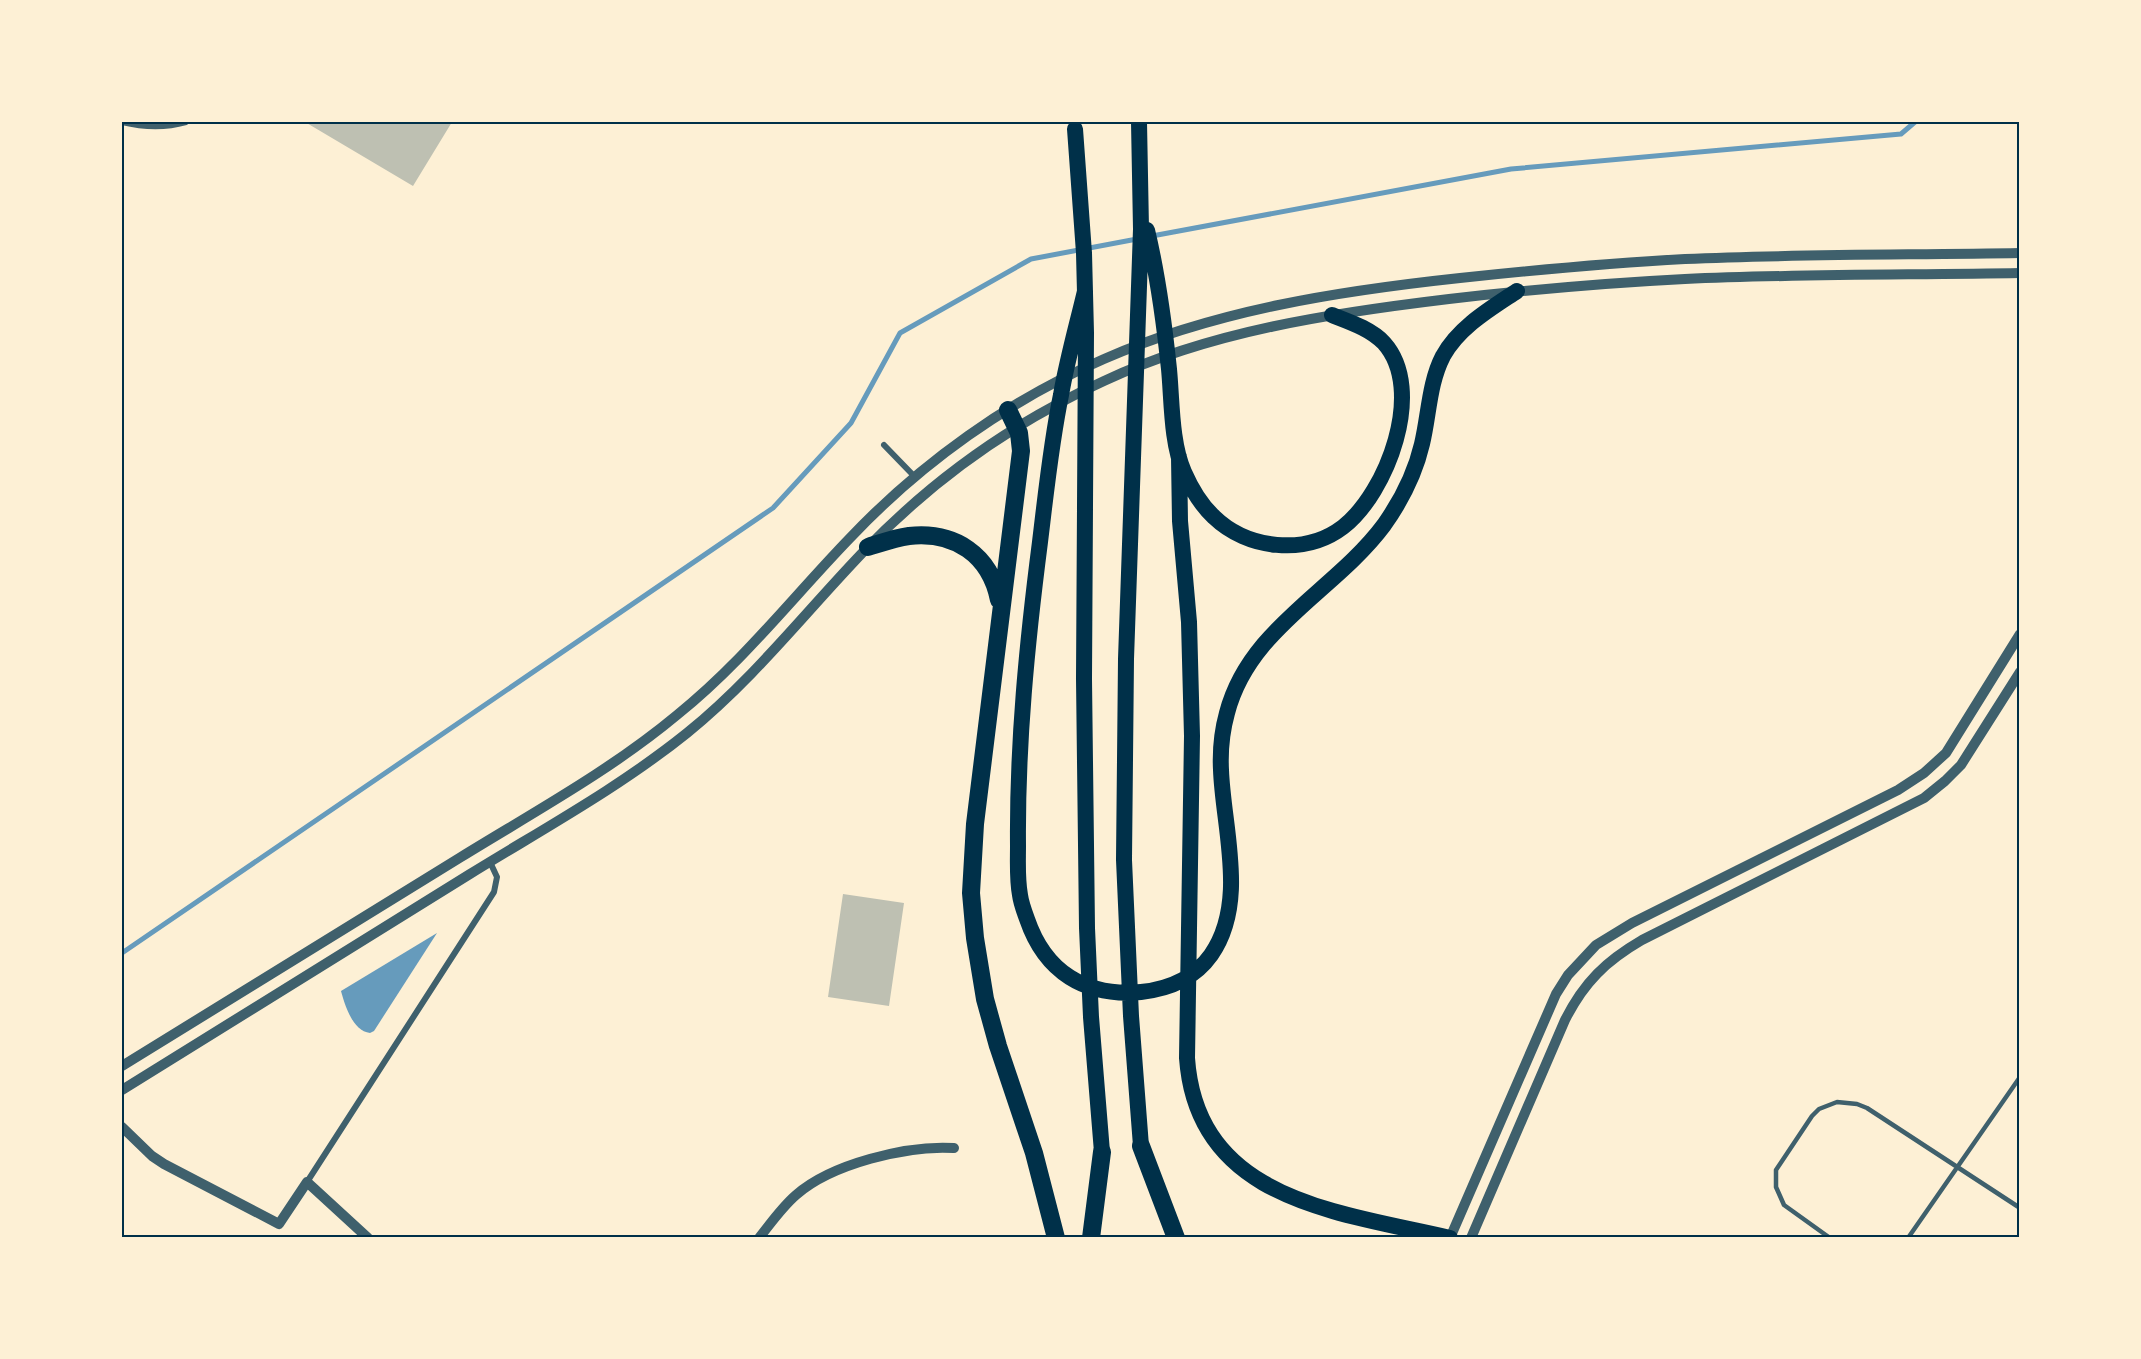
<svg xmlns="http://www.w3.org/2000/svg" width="2141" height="1359" font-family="Cabin,sans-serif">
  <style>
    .water { fill: #669bbc }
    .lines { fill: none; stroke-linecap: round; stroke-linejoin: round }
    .stream { stroke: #669bbc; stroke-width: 5 }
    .building { fill: #bec0b2 }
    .service { stroke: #3f606c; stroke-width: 4.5 }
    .minor { stroke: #3f606c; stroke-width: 6 }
    .tertiary { stroke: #3f606c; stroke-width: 10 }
    .trunk { stroke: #003049; stroke-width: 16 }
    .motorway { stroke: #003049; stroke-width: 18 }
    .neatline { fill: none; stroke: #003049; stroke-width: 2 }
  </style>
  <rect width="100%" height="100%" fill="#fdf0d5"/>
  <path class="water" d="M 437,933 L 374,1031 L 370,1033 C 353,1031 345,1006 341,991 Z"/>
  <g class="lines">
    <path class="stream" d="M 1152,236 L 1511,169 L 1901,134 L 1915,122
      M 122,953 L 773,508 L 851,423 L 900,333 L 1031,259 L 1137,239"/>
  </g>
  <path class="building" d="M 305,122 L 452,122 L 413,186 Z
    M 843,894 L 904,903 L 889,1006 L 828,997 Z"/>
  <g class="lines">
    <path class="service" d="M 1830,1238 L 1784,1205 L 1776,1187 L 1776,1170 L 1812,1116 L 1819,1109 L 1837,1102 L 1857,1104 L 1867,1108 L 2020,1208
      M 1908,1238 L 2020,1077"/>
    <path class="minor" d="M 122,122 C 143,127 165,128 186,122
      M 884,445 L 915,477
      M 307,1182 L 494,892 L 497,877 L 490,862"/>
    <path class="tertiary" d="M 122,1066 C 235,997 348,927 461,857 C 534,812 611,770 677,715 C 742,663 792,598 850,538 C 921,463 1009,400 1104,359 C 1216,310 1339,291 1460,278 C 1535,270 1610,263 1685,259 C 1797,254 1908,255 2020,253
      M 122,1090 C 238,1018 354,946 470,874 C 543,829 620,787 687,733 C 755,678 807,610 867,548 C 935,478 1016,421 1104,381 C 1211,331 1332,313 1449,299 C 1527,290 1606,283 1685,279 C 1796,274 1908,275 2020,273
      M 122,1127 L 152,1156 L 164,1164 L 279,1224 L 307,1182 L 368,1238
      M 759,1238 C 771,1223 782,1207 796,1195 C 831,1164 907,1145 954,1148
      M 1450,1238 L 1556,994 L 1568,975 L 1596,945 L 1632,923 L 1898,790 L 1924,773 L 1946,753 L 2020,634
      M 1471,1238 L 1565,1020 C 1584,982 1606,961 1642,940 L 1924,798 L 1945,781 L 1961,765 L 2020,672"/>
    <path class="trunk" d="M 1139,122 L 1141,229 L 1126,659 L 1124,860 L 1131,1016 L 1141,1146
      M 1075,129 L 1084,253 L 1086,333 L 1084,679 L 1087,928 L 1091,1017 L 1102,1152
      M 1147,230 C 1158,276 1164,321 1169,369 C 1172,400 1171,443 1184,472 C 1191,488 1201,505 1214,517 C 1247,549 1305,556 1343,527 C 1387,493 1426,390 1384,343 C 1371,329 1350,322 1332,315
      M 1085,291 C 1077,325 1067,360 1061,395 C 1051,443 1046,493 1040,542 C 1027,643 1017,744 1018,846 C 1018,862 1017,879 1020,895 C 1021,903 1024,911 1027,919 C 1045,972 1085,997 1141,992 C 1169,989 1194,979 1211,955 C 1248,902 1223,828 1221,770 C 1220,750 1222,731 1227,713 C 1249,628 1335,591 1384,525 C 1401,501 1415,474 1422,444 C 1429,415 1429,383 1443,356 C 1459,327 1490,309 1517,291
      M 1179,457 L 1180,521 L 1189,622 L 1192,736 L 1187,1058 C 1197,1201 1339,1212 1450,1238"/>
    <path class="motorway" d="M 1008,410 L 1019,433 L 1021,451 L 975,824 L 971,893 L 975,938 L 985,999 L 998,1046 L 1034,1153 L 1056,1238
      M 868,547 C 881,543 895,538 909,536 C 955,531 990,555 999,600
      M 1141,1146 L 1176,1238
      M 1091,1238 L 1102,1152"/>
  </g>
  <rect width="2141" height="1359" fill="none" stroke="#fdf0d5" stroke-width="246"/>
  <rect x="123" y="123" width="1895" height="1113" class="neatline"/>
</svg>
